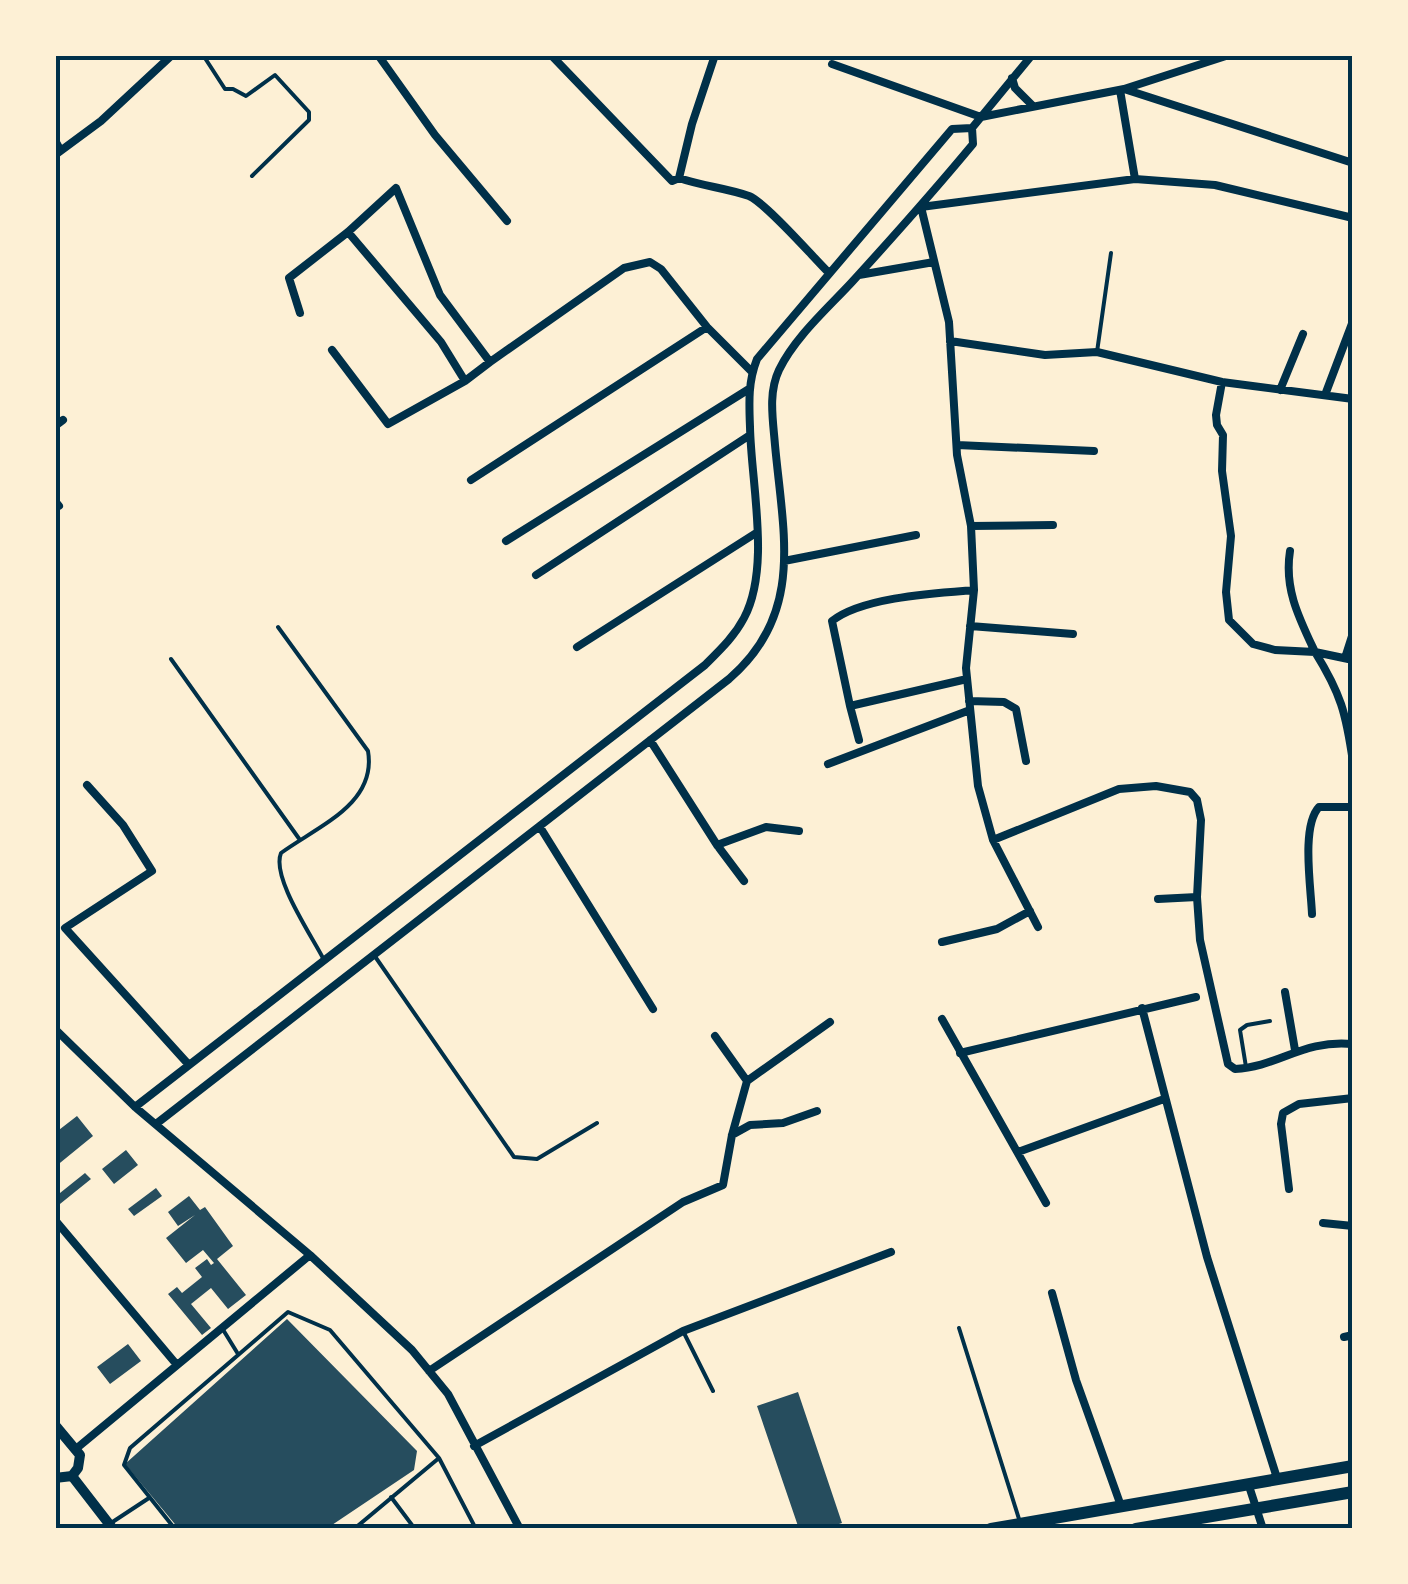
<svg xmlns="http://www.w3.org/2000/svg" width="1408" height="1584" font-family="Inter,sans-serif">
  <style>
    .building { fill: #264d5e }
    .lines { fill: none; stroke-linecap: round; stroke-linejoin: round }
    .service { stroke: #003049; stroke-width: 4 }
    .minor { stroke: #003049; stroke-width: 8 }
    .tertiary { stroke: #003049; stroke-width: 10 }
    .primary { stroke: #003049; stroke-width: 12 }
    .neatline { fill: none; stroke: #003049; stroke-width: 4 }
  </style>
  <rect width="100%" height="100%" fill="#fdf0d5"/>
  <path class="building" d="M 77,1116 L 93,1136 L 55,1167 L 55,1133 Z
    M 126,1150 L 138,1165 L 114,1184 L 102,1169 Z
    M 85,1173 L 91,1179 L 55,1208 L 55,1197 Z
    M 156,1188 L 162,1196 L 134,1216 L 128,1209 Z
    M 189,1196 L 200,1210 L 205,1207 L 233,1246 L 217,1259 L 246,1295 L 228,1309 L 211,1288 L 191,1304 L 211,1328 L 202,1335 L 168,1294 L 177,1287 L 182,1293 L 202,1277 L 195,1268 L 207,1259 L 211,1265 L 214,1263 L 203,1250 L 186,1263 L 166,1238 L 195,1215 L 178,1226 L 168,1212 Z
    M 287,1319 L 417,1451 L 414,1470 L 326,1529 L 179,1529 L 125,1464 Z
    M 128,1344 L 141,1361 L 110,1384 L 97,1367 Z
    M 798,1392 L 842,1523 L 824,1529 L 799,1529 L 757,1406 Z"/>
  <g class="lines">
    <path class="service" d="M 203,55 L 225,89 L 233,89 L 246,96 L 275,75 L 309,112 L 309,120 L 252,176
      M 55,136 L 62,149
      M 1097,352 L 1111,253
      M 278,627 L 368,751 C 377,804 318,826 281,853 C 271,877 312,936 324,960
      M 171,659 L 300,840
      M 374,955 L 514,1157 L 537,1159 L 597,1123
      M 1246,1067 L 1240,1030 L 1247,1025 L 1270,1021
      M 222,1328 L 238,1354
      M 959,1328 L 1019,1519
      M 683,1331 L 713,1391
      M 391,1497 L 415,1529
      M 111,1523 L 149,1498
      M 175,1529 L 124,1465 L 130,1448 L 288,1312 L 330,1330 L 439,1458 L 476,1529
      M 354,1529 L 439,1458"/>
    <path class="minor" d="M 378,55 L 435,135 L 507,221
      M 551,55 L 672,181 L 679,178 L 692,124 L 715,55
      M 832,64 L 981,117 L 1124,89 L 1229,55
      M 1012,78 L 1015,88 L 1032,105
      M 1124,89 L 1353,163
      M 1120,90 L 1135,179
      M 55,155 L 101,121 L 172,55
      M 679,178 C 702,186 726,188 749,196 C 766,203 812,256 829,273
      M 348,232 L 441,342 L 465,381 L 490,362
      M 859,275 L 934,262
      M 300,313 L 289,278 L 348,232 L 396,188 L 440,295 L 490,362 L 624,268 L 650,262 L 661,269 L 707,327 L 752,372
      M 950,341 L 1045,355 L 1097,352 L 1222,382 L 1353,399
      M 332,350 L 388,424 L 465,381
      M 1222,382 L 1216,415 L 1217,425 L 1223,435 L 1222,471 L 1231,536 L 1226,592 L 1229,620 L 1253,644 L 1275,650 L 1315,652 C 1341,694 1346,713 1353,762
      M 1280,390 L 1303,334
      M 1325,395 L 1353,321
      M 55,426 L 63,420
      M 957,445 L 1094,451
      M 471,480 L 707,327
      M 55,501 L 59,506
      M 971,526 L 1053,525
      M 506,541 L 749,389
      M 1290,551 C 1284,589 1299,618 1315,652 L 1353,660
      M 784,561 L 916,535
      M 536,575 L 750,435
      M 970,626 L 1073,634
      M 577,647 L 756,533
      M 1345,658 L 1353,633
      M 969,701 L 1004,702 L 1016,709 L 1026,761
      M 850,706 L 832,621 C 862,597 936,593 974,590
      M 650,740 L 717,845 L 744,881
      M 859,740 L 850,706 L 967,679
      M 828,764 L 970,710
      M 87,785 L 123,825 L 152,871 L 65,928 L 189,1065
      M 540,827 L 653,1009
      M 993,840 L 1119,789 L 1156,786 L 1190,792 L 1197,800 L 1201,820 L 1197,897 L 1200,940 L 1228,1064 L 1235,1069 C 1278,1067 1303,1039 1353,1044
      M 717,845 L 766,827 L 799,831
      M 1158,899 L 1197,897
      M 1312,914 C 1311,888 1301,826 1319,807 L 1353,807
      M 1038,927 L 993,840 L 978,786 L 966,668 L 974,590 L 971,526 L 957,455 L 949,322 L 921,207 L 1135,179 L 1215,185 L 1353,218
      M 942,942 L 997,929 L 1030,911
      M 1285,992 L 1295,1050
      M 1142,1008 L 1207,1257 L 1277,1478
      M 942,1019 L 1046,1203
      M 55,1029 L 135,1107 L 310,1255 L 412,1350 L 448,1394 L 520,1529
      M 715,1036 L 747,1081
      M 960,1053 L 1196,997
      M 135,1107 L 705,665 C 720,650 734,637 744,618 C 771,567 751,483 750,427 C 749,402 748,382 757,359 L 952,129 L 972,128
      M 156,1124 L 729,679 C 805,614 783,533 775,445 C 773,420 768,393 779,370 C 795,337 828,308 852,282 C 893,237 934,191 973,144 L 972,128 L 1032,55
      M 732,1135 L 750,1125 L 783,1123 L 817,1111
      M 1018,1152 L 1164,1099
      M 1289,1189 L 1281,1124 L 1283,1113 L 1299,1104 L 1353,1098
      M 55,1220 L 177,1365
      M 1323,1223 L 1353,1226
      M 1052,1293 L 1076,1380 L 1121,1506
      M 1344,1337 L 1353,1335
      M 429,1371 L 683,1202 L 723,1185 L 732,1135 L 747,1081 L 830,1022
      M 474,1446 L 683,1331 L 891,1252
      M 77,1448 L 310,1255
      M 1248,1483 L 1263,1529"/>
    <path class="tertiary" d="M 55,1425 L 80,1455 L 78,1468 L 72,1476
      M 72,1476 L 113,1529
      M 55,1478 L 72,1476"/>
    <path class="primary" d="M 991,1529 L 1353,1466
      M 1136,1529 L 1353,1492"/>
  </g>
  <rect width="1408" height="1584" fill="none" stroke="#fdf0d5" stroke-width="115"/>
  <rect x="58" y="58" width="1292" height="1468" class="neatline"/>
</svg>
